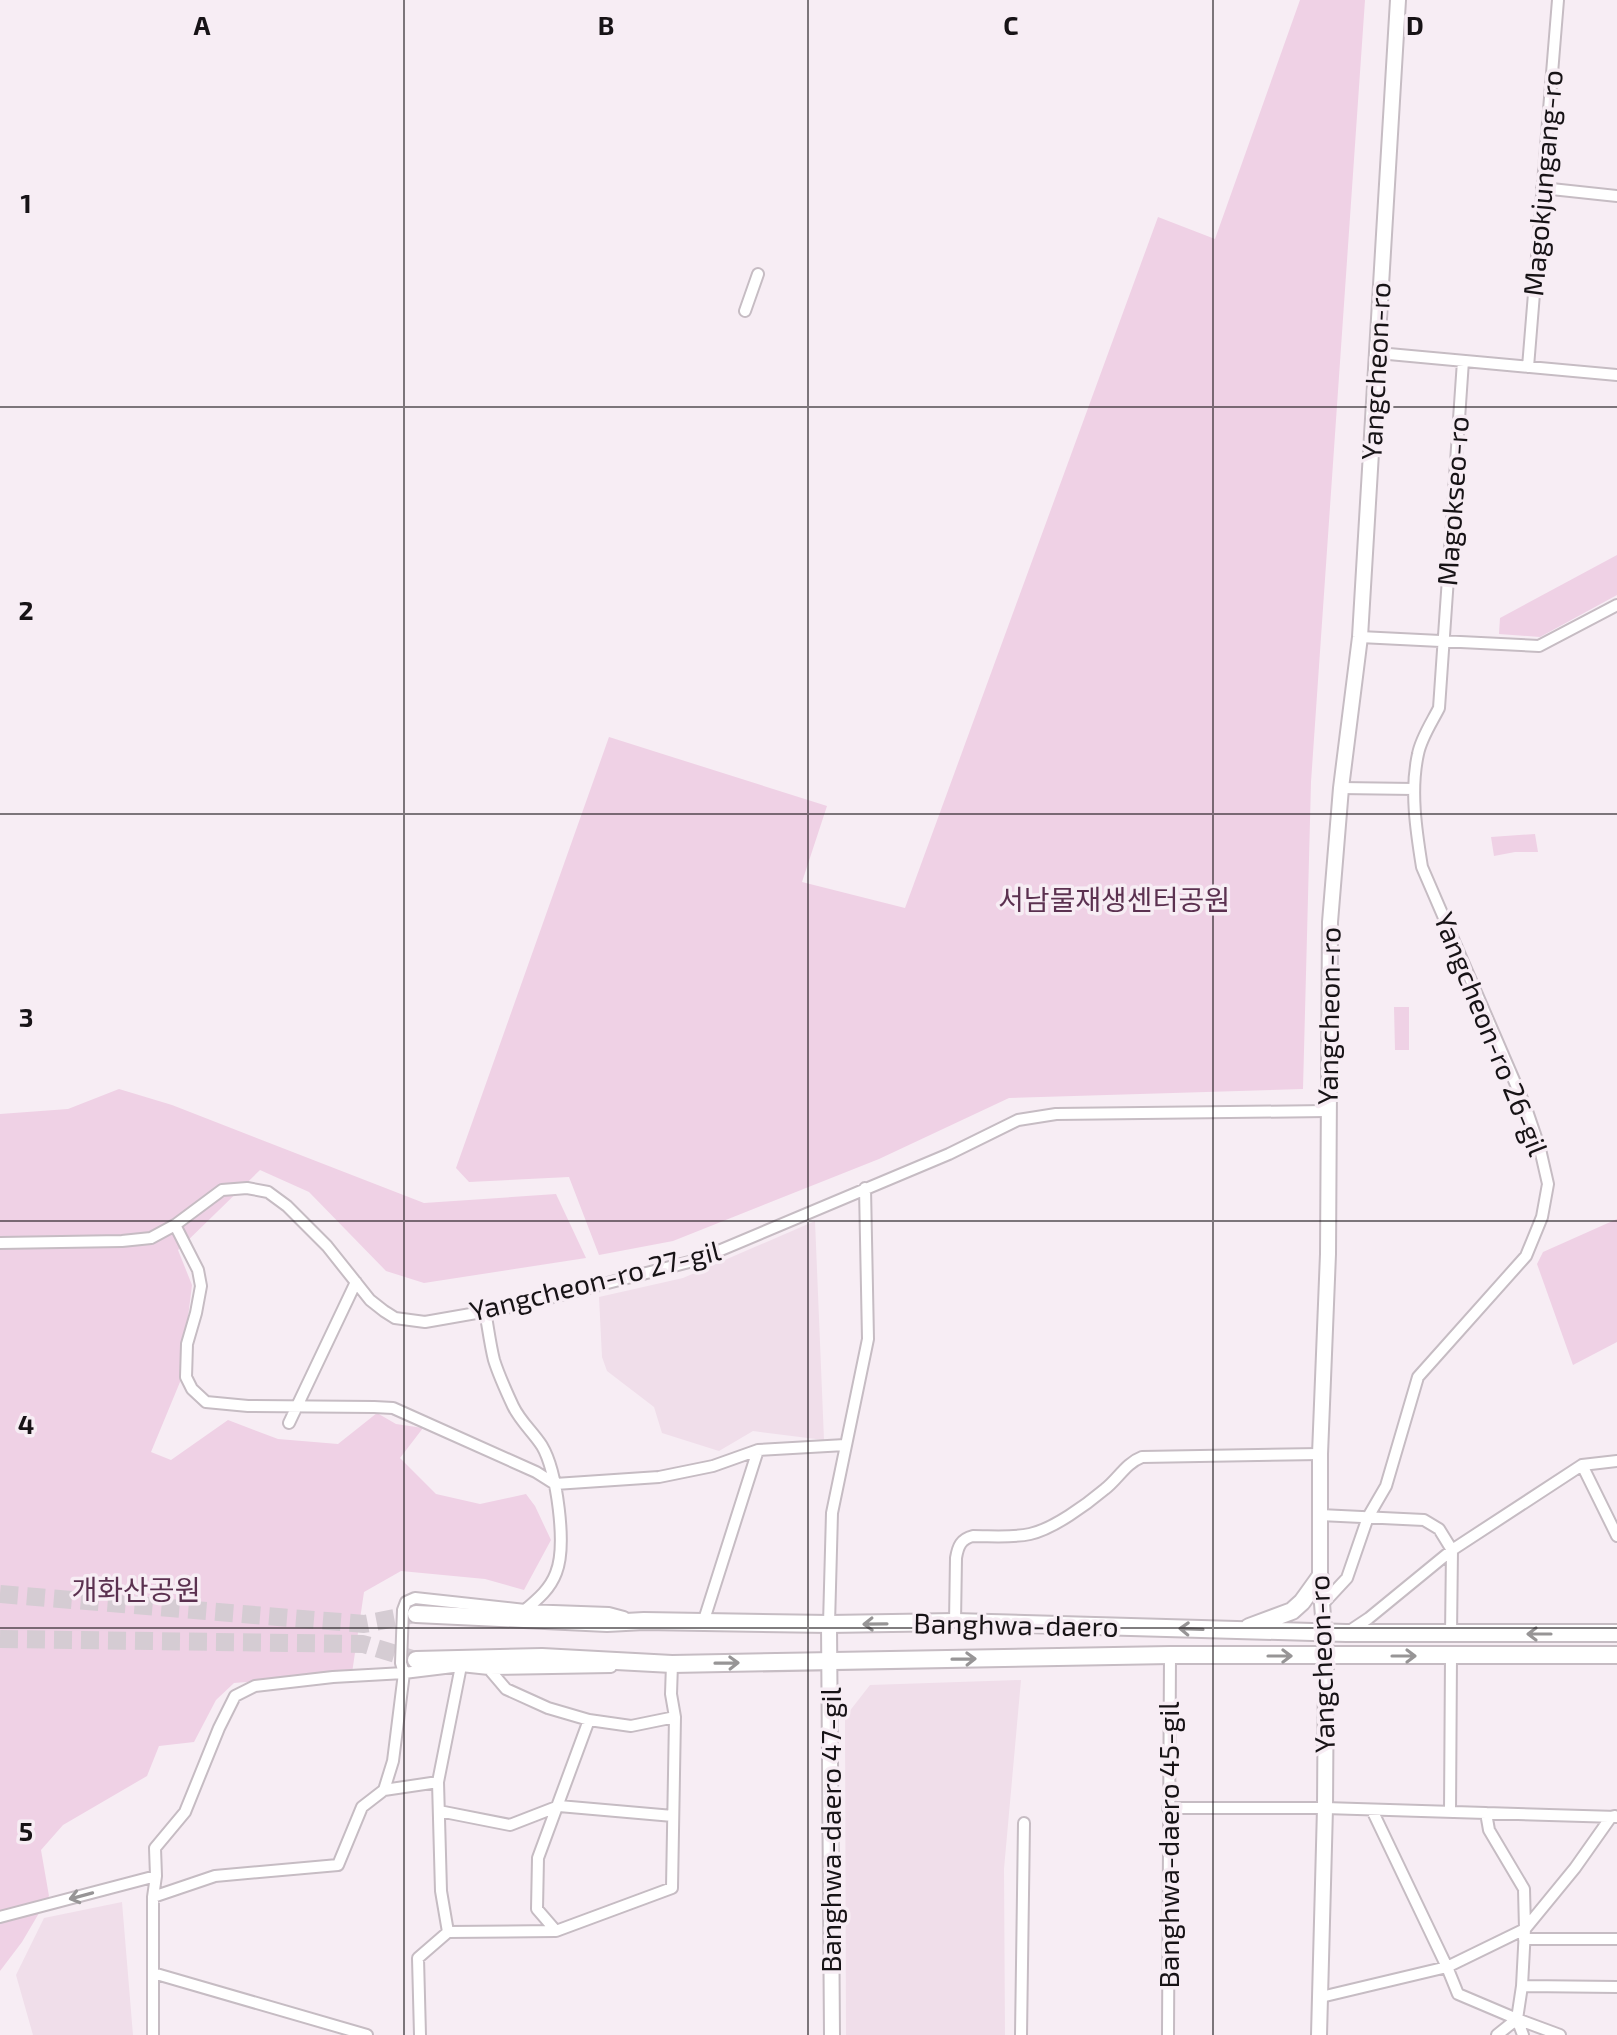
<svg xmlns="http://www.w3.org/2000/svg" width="1617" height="2035" font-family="'Exo 2','Noto Sans KR',sans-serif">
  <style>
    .built { fill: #f0deea }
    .green { fill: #efd1e5 }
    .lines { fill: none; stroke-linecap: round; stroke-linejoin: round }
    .highway-tunnel { stroke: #d5ccd3; stroke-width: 18; stroke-dasharray: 18 9; stroke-linecap: butt }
    .street-casing { stroke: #c6bcc3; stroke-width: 14 }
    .secondary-casing { stroke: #c6bcc3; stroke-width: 18 }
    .primary-casing { stroke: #c6bcc3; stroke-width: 20 }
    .street { stroke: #fff; stroke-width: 10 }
    .secondary { stroke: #fff; stroke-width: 14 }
    .primary { stroke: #fff; stroke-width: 16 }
    .oneway { stroke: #979596 }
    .grid { fill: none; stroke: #171316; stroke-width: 2; stroke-opacity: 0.55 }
    .labels { text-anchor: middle; stroke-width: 7; stroke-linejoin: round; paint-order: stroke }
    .street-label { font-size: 28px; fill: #171316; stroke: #f7edf4 }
    .park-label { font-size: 28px; fill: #5b3150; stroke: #f7edf4 }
    .grid-label { font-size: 26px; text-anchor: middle; font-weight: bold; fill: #171316; stroke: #f7edf4; stroke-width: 7; stroke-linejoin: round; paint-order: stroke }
  </style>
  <rect width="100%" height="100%" fill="#f7edf4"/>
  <path class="built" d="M 815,1221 L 824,1440 L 753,1431 L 719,1451 L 662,1433 L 654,1407 L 607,1371 L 602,1357 L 599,1297 L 683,1278 Z
    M 1021,1680 L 1004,1869 L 1005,2035 L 846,2035 L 845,1717 L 870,1685 Z
    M 122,1902 L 133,2035 L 33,2035 L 16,1975 L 44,1918 Z"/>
  <path class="green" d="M 1300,0 L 1365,0 L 1311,782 L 1303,1089 L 1009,1098 L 879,1159 L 673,1241 L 599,1255 L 569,1177 L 469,1182 L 456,1168 L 609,737 L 827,806 L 802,882 L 905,908 L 1158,217 L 1215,239 Z
    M 1617,555 L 1617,595 L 1540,637 L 1499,634 L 1500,618 Z
    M 1535,834 L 1538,852 L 1515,852 L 1494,856 L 1491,837 Z
    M 1394,1007 L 1409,1007 L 1409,1050 L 1395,1050 Z
    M 119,1089 L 172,1105 L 424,1203 L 556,1194 L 586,1258 L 424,1283 L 386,1271 L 309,1192 L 260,1170 L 178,1250 L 192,1285 L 180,1382 L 151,1452 L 171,1460 L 228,1420 L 278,1439 L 338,1444 L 377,1413 L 396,1424 L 423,1428 L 400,1458 L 436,1494 L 480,1504 L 526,1494 L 535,1506 L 551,1540 L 524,1590 L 485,1579 L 401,1571 L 364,1592 L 352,1673 L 234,1683 L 216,1700 L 194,1742 L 159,1746 L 147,1776 L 63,1825 L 41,1850 L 49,1896 L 22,1942 L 0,1971 L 0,1114 L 68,1109 Z
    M 1617,1219 L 1617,1342 L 1573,1365 L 1537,1264 L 1543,1252 Z"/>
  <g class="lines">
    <path class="highway-tunnel" d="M 0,1594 L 364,1624 L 416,1614
      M 0,1639 L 363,1644 L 416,1660"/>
    <defs>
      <path id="street" d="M 1542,188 L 1617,196
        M 745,311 L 758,274
        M 1378,353 L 1617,375
        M 1528,367 L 1558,0
        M 1360,637 L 1539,646 L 1617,605
        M 1341,788 L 1414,789
        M 175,1225 L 198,1270 L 201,1286 L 196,1313 L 187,1344 L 186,1377 L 192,1389 L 206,1402 L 248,1406 L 374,1407 L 393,1408 L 536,1472 L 555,1484 L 659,1477 L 713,1466 L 758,1450
        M 0,1243 L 122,1241 L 151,1238 L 175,1225 L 222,1190 L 247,1188 L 268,1192 L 287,1206 L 327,1246 L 370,1300 L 384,1311 L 395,1318 L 425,1322 L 522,1305 L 697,1260 L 949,1154 L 1018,1120 L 1056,1114 L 1327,1111
        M 485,1311 C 488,1327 490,1344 494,1360 C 499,1376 506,1391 513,1406 C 520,1421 533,1432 542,1446 C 557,1471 567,1546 556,1573 C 550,1589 538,1599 525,1610
        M 289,1423 L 356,1282
        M 1582,1465 L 1617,1536
        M 1320,1515 L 1424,1520 L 1439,1529 L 1452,1550 L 1451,1634
        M 1321,1606 L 1347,1578 L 1368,1517 L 1386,1486 L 1418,1377 L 1526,1256 L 1542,1217 L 1548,1184 L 1540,1149 L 1526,1108 L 1422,867 C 1416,830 1410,790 1418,754 C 1421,738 1432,722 1439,708 L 1463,361
        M 955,1622 L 956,1558 C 958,1546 961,1539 973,1536 C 992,1536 1012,1538 1030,1534 C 1053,1529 1086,1505 1105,1489 C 1118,1479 1126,1463 1142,1457 L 1320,1454
        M 703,1623 L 758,1450 L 845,1445
        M 829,1624 L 832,1513 L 868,1339 L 865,1188
        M 1348,1632 L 1369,1618 L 1452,1550 L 1582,1465 L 1617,1461
        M 611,1667 L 489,1669 L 461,1666 L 404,1673 L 401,1663 L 403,1610 L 406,1602 L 415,1598 L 525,1610 L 609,1613 L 624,1617
        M 489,1669 L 506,1689 L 548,1708 L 589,1720 L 631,1726 L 675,1717
        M 1168,1808 L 1325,1808 L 1617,1817
        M 1372,1810 L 1447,1967 L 1458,1994 L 1517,2019 L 1560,2035
        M 439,1811 L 510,1825 L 559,1806 L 673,1816
        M 1450,1812 L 1451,1656
        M 1486,1813 L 1489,1830 L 1524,1889 L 1525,1929 L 1522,1986 L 1517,2019 L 1523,2035
        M 153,1897 L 215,1876 L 338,1865 L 362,1807 L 384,1790 L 438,1782
        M 0,1917 L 156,1876
        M 556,1931 L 537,1909 L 538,1858 L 589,1720
        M 448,1932 L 556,1931 L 672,1888 L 675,1717 L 671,1694 L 672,1664
        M 448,1932 L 441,1891 L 438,1782 L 461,1666
        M 1524,1939 L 1617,1939
        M 153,1973 L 367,2035
        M 1522,1986 L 1617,1987
        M 1321,1997 L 1447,1967 L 1525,1929 L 1575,1868 L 1611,1817 L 1615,1816
        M 153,2035 L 153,1897 L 156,1876 L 155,1848 L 185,1812 L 219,1728 L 235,1696 L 255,1686 L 333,1677 L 404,1673 L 393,1761 L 384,1790
        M 420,2035 L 418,1958 L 448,1932
        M 1021,2035 L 1024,1823
        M 1168,2035 L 1170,1655
        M 1497,2035 L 1517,2019"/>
      <path id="secondary" d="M 829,1624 L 832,2035
        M 1319,2035 L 1325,1808 L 1326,1656 L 1320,1577 L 1320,1454 L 1328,1254 L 1330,922 L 1341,788 L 1360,637 L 1398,0"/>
      <path id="primary" d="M 416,1614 L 607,1623 L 644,1621 L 829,1624 L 955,1622 L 1346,1633 L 1617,1633
        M 1249,1627 L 1292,1611 L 1302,1602 L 1320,1577
        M 416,1660 L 542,1657 L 672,1664 L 1170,1655 L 1617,1655"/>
    </defs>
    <use href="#street" class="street-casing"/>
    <use href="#secondary" class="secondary-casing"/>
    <use href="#primary" class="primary-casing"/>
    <use href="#street" class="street"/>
    <use href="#secondary" class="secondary"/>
    <use href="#primary" class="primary"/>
  </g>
  <defs><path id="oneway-shaft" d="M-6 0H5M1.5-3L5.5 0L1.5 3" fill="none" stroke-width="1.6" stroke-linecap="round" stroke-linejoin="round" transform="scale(2)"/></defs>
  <g class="oneway">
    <use href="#oneway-shaft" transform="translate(875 1624) rotate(179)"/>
    <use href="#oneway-shaft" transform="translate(1191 1629) rotate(-178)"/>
    <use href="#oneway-shaft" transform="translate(1539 1634) rotate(180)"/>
    <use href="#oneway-shaft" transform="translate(1280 1656)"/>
    <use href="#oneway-shaft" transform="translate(1404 1656)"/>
    <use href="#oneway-shaft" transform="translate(964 1659) rotate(-1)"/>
    <use href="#oneway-shaft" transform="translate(727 1663) rotate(-1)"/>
    <use href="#oneway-shaft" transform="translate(81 1896) rotate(165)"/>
  </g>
  <path class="grid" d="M 404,0 L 404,2035M 808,0 L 808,2035M 1213,0 L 1213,2035M 0,407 L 1617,407M 0,814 L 1617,814M 0,1221 L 1617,1221M 0,1628 L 1617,1628"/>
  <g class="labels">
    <g class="street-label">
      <text transform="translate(1543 183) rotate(-85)" y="10">Magokjungang-ro</text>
      <text transform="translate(1376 371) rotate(-87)" y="10">Yangcheon-ro</text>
      <text transform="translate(1453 501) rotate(-86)" y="10">Magokseo-ro</text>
      <text transform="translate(1329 1016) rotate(-89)" y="10">Yangcheon-ro</text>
      <text transform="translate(1491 1034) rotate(68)" y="10">Yangcheon-ro 26-gil</text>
      <text transform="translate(595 1281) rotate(-14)" y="10">Yangcheon-ro 27-gil</text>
      <text transform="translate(1016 1625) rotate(1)" y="10">Banghwa-daero</text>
      <text transform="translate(1322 1664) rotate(-92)" y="10">Yangcheon-ro</text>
      <text transform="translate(831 1830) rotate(-90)" y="10">Banghwa-daero 47-gil</text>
      <text transform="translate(1169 1845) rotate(-90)" y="10">Banghwa-daero 45-gil</text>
    </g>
    <g class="park-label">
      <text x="1114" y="910">서남물재생센터공원</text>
      <text x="136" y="1600">개화산공원</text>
    </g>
  </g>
  <g class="grid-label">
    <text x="202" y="35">A</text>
    <text x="606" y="35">B</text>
    <text x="1011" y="35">C</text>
    <text x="1415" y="35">D</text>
    <text x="26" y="213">1</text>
    <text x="26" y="620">2</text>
    <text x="26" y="1027">3</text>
    <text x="26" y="1434">4</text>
    <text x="26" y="1841">5</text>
  </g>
</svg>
